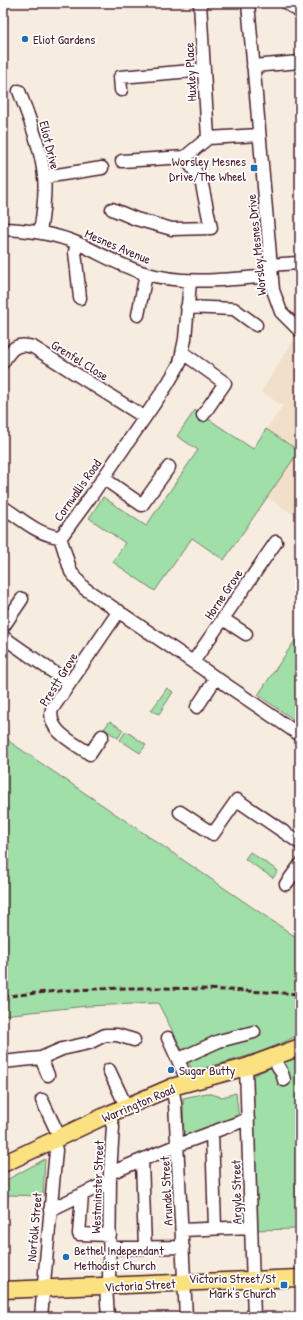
<svg xmlns="http://www.w3.org/2000/svg" width="303" height="1320" font-family="'Patrick Hand',sans-serif">
  <style>
    .built { fill: #f2dfca }
    .green { fill: #a0dfa8; stroke: #757f6a }
    .lines { fill: none; stroke-linecap: round; stroke-linejoin: round }
    .minor-casing { stroke: #4a1f2b; stroke-width: 15 }
    .major-casing { stroke: #4a1f2b; stroke-width: 19 }
    .minor { stroke: #fff; stroke-width: 12 }
    .major { stroke: #fbe180; stroke-width: 16 }
    .rail { stroke: #4a1f2b; stroke-width: 3; stroke-dasharray: 6 3; stroke-linecap: butt }
    .poi-dot { fill: #1f6fb2; stroke: #fff; stroke-width: 1.5 }
    .labels { text-anchor: middle; stroke-width: 3.5; stroke-linejoin: round; paint-order: stroke }
    .poi-label { font-size: 13px; fill: #4a1f2b; stroke: #fff; text-anchor: start }
    .street-label { font-size: 13px; fill: #4a1f2b; stroke: #fff }
  </style>
  <rect width="100%" height="100%" fill="#f7ece0"/>
  <filter id="ink" filterUnits="userSpaceOnUse"><feTurbulence type="fractalNoise" baseFrequency=".025" numOctaves="2"/><feDisplacementMap in="SourceGraphic" scale="8" xChannelSelector="R" yChannelSelector="G"/><feConvolveMatrix kernelMatrix="1 2 1 2 8 2 1 2 1" color-interpolation-filters="sRGB"/></filter>
  <g filter="url(#ink)">
    <path class="built" d="M 293,341 L 300,344 L 300,519 L 267,497 L 298,451 L 266,429 L 283,406 L 261,392 Z"/>
    <path class="green" d="M 195,410 L 253,449 L 266,429 L 299,451 L 224,560 L 192,538 L 155,591 L 113,562 L 125,543 L 89,518 L 103,497 L 146,526 L 198,450 L 177,436 Z
      M 300,633 L 300,724 L 258,695 Z
      M 167,688 L 173,692 L 159,714 L 151,711 Z
      M 110,721 L 123,730 L 118,738 L 104,729 Z
      M 3,731 L 10,742 L 293,935 L 300,936 L 300,1034 C 267,1053 229,1061 193,1071 L 158,1003 L 87,1006 L 3,1015 Z
      M 126,731 L 146,745 L 140,753 L 120,740 Z
      M 250,852 L 278,871 L 273,878 L 245,859 Z
      M 300,1054 L 300,1229 L 251,1230 L 250,1077 Z
      M 207,1093 L 222,1097 L 236,1093 L 239,1120 L 184,1138 L 183,1098 Z
      M 45,1159 L 43,1196 L 8,1195 L 3,1243 L 3,1182 Z"/>
    <g class="lines">
      <defs>
        <path id="minor" d="M 200,3 L 208,138
          M 248,3 L 273,290 L 281,312 L 300,331
          M 287,3 L 300,12
          M 253,66 L 300,62
          M 121,90 L 120,77 L 204,70
          M 19,91 C 29,118 41,147 44,176 C 46,194 43,214 40,232
          M 122,161 L 185,157 L 208,138 L 259,135
          M 44,177 L 102,168
          M 112,209 L 136,219 L 172,229 L 211,228 L 201,180 L 185,157
          M 3,229 C 29,230 53,233 77,243 C 100,253 120,266 144,273 C 186,286 228,279 271,276
          M 77,243 L 75,252 L 80,298
          M 270,265 L 297,263 L 300,264
          M 190,282 L 185,339 L 180,363 L 167,385 L 91,496 L 61,537 L 61,540 L 71,572 L 84,588 L 300,735
          M 187,307 L 234,309 L 256,325
          M 138,315 L 146,274
          M 183,353 L 225,383 L 203,415
          M 3,362 C 11,349 16,342 33,347 L 144,417
          M 103,478 L 142,505 L 169,467
          M 3,507 C 20,518 39,536 61,537
          M 223,619 L 246,634
          M 3,627 L 22,599
          M 3,637 L 69,683
          M 193,662 L 276,542
          M 197,707 L 216,678
          M 102,736 L 90,754 C 75,743 46,731 52,709 L 119,611
          M 180,812 L 213,834 L 237,800 L 300,843
          M 286,884 L 300,865
          M 168,1038 L 188,1082
          M 273,1058 L 282,1073 L 284,1080
          M 179,1059 L 219,1041 L 254,1032
          M 3,1062 L 41,1058
          M 246,1067 L 254,1317
          M 109,1070 L 126,1106
          M 48,1075 L 41,1058 L 62,1049 L 89,1043 L 105,1035 L 117,1035 L 134,1040
          M 172,1087 L 175,1103 L 186,1317
          M 42,1100 L 59,1136
          M 109,1114 L 113,1127 L 110,1173 L 109,1287
          M 212,1132 L 215,1228
          M 142,1160 L 145,1248
          M 110,1173 L 178,1145 L 248,1119
          M 82,1195 L 79,1234 L 110,1235
          M 50,1210 L 110,1181
          M 182,1230 L 251,1227
          M 110,1248 L 183,1247
          M 106,1287 L 108,1317
          M 41,1317 L 56,1150 L 53,1139"/>
        <path id="major" d="M 3,1164 L 109,1114 L 172,1087 L 246,1067 L 300,1047
          M 3,1290 L 300,1278"/>
      </defs>
      <use href="#minor" class="minor-casing"/>
      <use href="#major" class="major-casing"/>
      <use href="#minor" class="minor"/>
      <use href="#major" class="major"/>
      <path class="rail" d="M 3,997 C 102,983 201,988 300,994"/>
    </g>
  </g>
  <g class="poi-dot">
    <circle cx="25" cy="39" r="4"/>
    <rect x="250" y="164" width="8" height="8" rx="2"/>
    <circle cx="171" cy="1070" r="4"/>
    <circle cx="66" cy="1257" r="4"/>
    <rect x="280" y="1281" width="8" height="8" rx="2"/>
  </g>
  <g class="labels">
    <g class="poi-label">
      <text x="33" y="44">Eliot Gardens</text>
      <text x="246" y="166" text-anchor="end">Worsley Mesnes<tspan x="246" dy="15">Drive/The Wheel</tspan></text>
      <text x="179" y="1075">Sugar Butty</text>
      <text x="74" y="1255">Bethel Independant<tspan x="74" dy="15">Methodist Church</tspan></text>
      <text x="276" y="1283" text-anchor="end">Victoria Street/St<tspan x="276" dy="15">Mark's Church</tspan></text>
    </g>
    <g class="street-label">
      <text transform="translate(190 72) rotate(-93)" y="5">Huxley Place</text>
      <text transform="translate(50 145) rotate(76)" y="5">Eliot Drive</text>
      <text transform="translate(256 245) rotate(-96)" y="5">Worsley Mesnes Drive</text>
      <text transform="translate(118 246) rotate(23)" y="5">Mesnes Avenue</text>
      <text transform="translate(80 360) rotate(32)" y="5">Grenfel Close</text>
      <text transform="translate(77 490) rotate(-55)" y="5">Cornwallis Road</text>
      <text transform="translate(223 594) rotate(-56)" y="5">Horne Grove</text>
      <text transform="translate(58 679) rotate(-58)" y="5">Prestt Grove</text>
      <text transform="translate(138 1103) rotate(-23)" y="5">Warrington Road</text>
      <text transform="translate(97 1187) rotate(-88)" y="5">Westminster Street</text>
      <text transform="translate(166 1191) rotate(-93)" y="5">Arundel Street</text>
      <text transform="translate(236 1192) rotate(-91)" y="5">Argyle Street</text>
      <text transform="translate(34 1227) rotate(-85)" y="5">Norfolk Street</text>
      <text transform="translate(140 1285) rotate(-3)" y="5">Victoria Street</text>
    </g>
  </g>
  <rect width="303" height="1320" fill="none" stroke="#fff" stroke-width="16"/>
  <rect x="8" y="8" width="287" height="1304" fill="none" stroke="#4a1f2b" stroke-width="1.5" filter="url(#ink)"/>
</svg>
